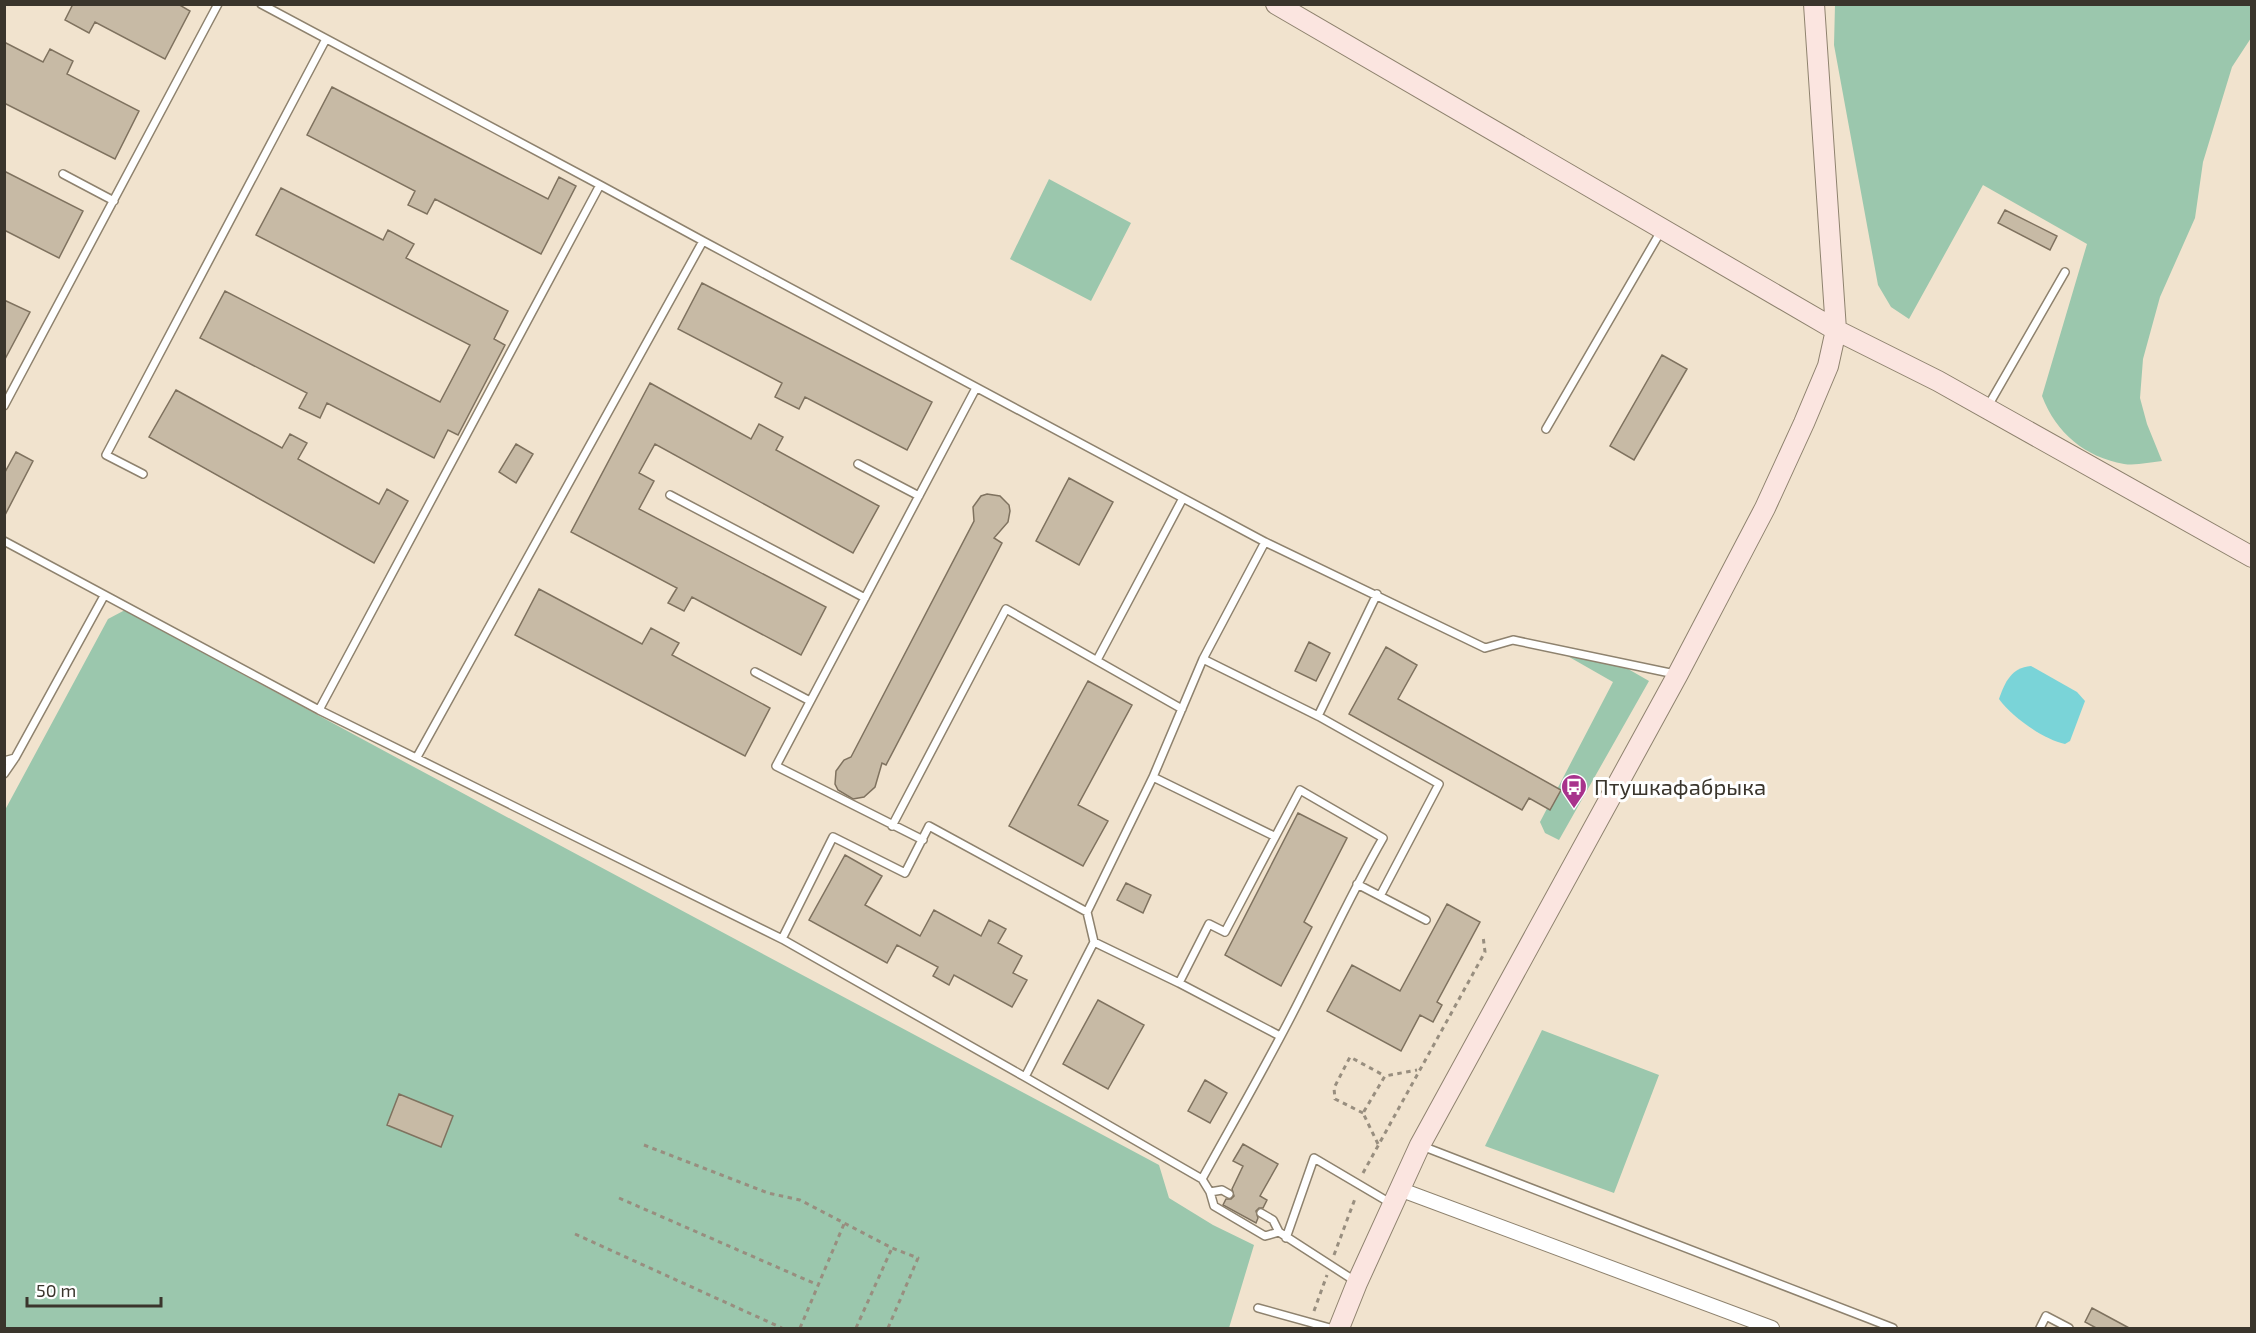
<svg xmlns="http://www.w3.org/2000/svg" width="2256" height="1333" font-family="'Exo 2',sans-serif">
  <style>
    .green { fill: #9bc7ad }
    .water { fill: #7ad4d8 }
    .building { fill: #c7baa5; stroke: #7f725f; stroke-width: 1.5 }
    .lines { fill: none; stroke-linecap: round; stroke-linejoin: round }
    .service-casing { stroke: #8e826e; stroke-width: 10 }
    .minor-casing { stroke: #8e826e; stroke-width: 16 }
    .secondary-casing { stroke: #8e826e; stroke-width: 22 }
    .path { stroke: #988e7f; stroke-width: 3; stroke-dasharray: 4.5 4.5; stroke-linecap: butt }
    .service { stroke: #fff; stroke-width: 7 }
    .minor { stroke: #fff; stroke-width: 14 }
    .secondary { stroke: #fbe5e0; stroke-width: 20 }
    .labels { text-anchor: middle; stroke-width: 6; stroke-linejoin: round; paint-order: stroke }
    .poi-label { font-size: 22px; fill: #3a352c; stroke: #fff; text-anchor: start }
  </style>
  <rect width="100%" height="100%" fill="#f1e3ce"/>
  <path class="green" d="M 1835,5 L 2251,5 L 2251,38 L 2232,67 L 2203,162 L 2195,218 L 2160,297 L 2143,359 L 2140,398 L 2147,424 L 2162,461 C 2150,462 2136,466 2124,464 C 2085,457 2056,433 2042,396 L 2087,244 L 1983,185 L 1909,319 L 1891,307 L 1878,285 L 1834,45 Z
    M 1049,179 L 1131,223 L 1091,301 L 1010,259 Z
    M 125,610 C 468,798 814,981 1159,1165 L 1169,1198 L 1213,1225 L 1254,1245 L 1229,1328 L 5,1328 L 5,810 L 108,619 Z
    M 1557,650 L 1616,662 L 1649,681 L 1559,840 L 1545,833 L 1540,822 L 1613,682 Z
    M 1542,1030 L 1659,1075 L 1614,1193 L 1485,1146 Z"/>
  <path class="water" d="M 2031,666 L 2077,692 L 2085,701 L 2070,741 L 2065,744 C 2043,739 2012,717 1999,699 C 2005,682 2011,668 2031,666 Z"/>
  <path class="building" d="M 73,4 L 178,4 L 190,11 L 165,59 L 95,22 L 89,33 L 65,20 Z
    M 4,42 L 43,62 L 50,49 L 73,61 L 67,74 L 139,111 L 115,159 L 4,103 Z
    M 332,87 L 548,199 L 559,177 L 576,186 L 541,254 L 435,199 L 427,214 L 408,205 L 415,191 L 307,135 Z
    M 4,171 L 83,211 L 59,258 L 4,230 Z
    M 281,188 L 383,240 L 388,230 L 414,244 L 406,258 L 508,311 L 494,339 L 505,345 L 458,435 L 448,430 L 434,458 L 327,403 L 320,418 L 299,408 L 307,393 L 200,338 L 225,291 L 440,402 L 470,345 L 256,235 Z
    M 2005,210 L 2057,236 L 2050,250 L 1998,223 Z
    M 702,283 L 932,402 L 907,450 L 805,397 L 799,409 L 775,397 L 782,383 L 678,329 Z
    M 4,300 L 30,312 L 4,361 Z
    M 1662,355 L 1687,369 L 1634,460 L 1610,446 Z
    M 650,383 L 751,439 L 759,424 L 783,437 L 776,450 L 879,506 L 853,553 L 655,444 L 639,473 L 654,481 L 639,509 L 826,607 L 801,655 L 692,597 L 684,611 L 668,603 L 677,588 L 571,532 Z
    M 176,390 L 282,448 L 290,434 L 307,443 L 298,459 L 379,504 L 387,489 L 408,501 L 374,563 L 149,437 Z
    M 516,444 L 533,454 L 516,483 L 499,472 Z
    M 16,452 L 33,461 L 4,517 L 4,474 Z
    M 1069,478 L 1113,502 L 1079,565 L 1036,541 Z
    M 987,494 L 1000,496 L 1009,505 L 1010,511 L 1008,522 L 994,538 L 1002,543 L 886,765 L 882,763 L 875,787 L 864,797 L 853,799 L 838,790 L 835,784 L 836,771 L 844,760 L 851,757 L 974,521 L 973,507 L 981,496 Z
    M 539,589 L 642,644 L 651,628 L 679,643 L 672,655 L 770,708 L 745,756 L 515,635 Z
    M 1309,642 L 1330,653 L 1316,681 L 1295,671 Z
    M 1386,647 L 1417,665 L 1398,699 L 1561,790 L 1550,810 L 1529,798 L 1522,810 L 1349,714 Z
    M 1088,681 L 1132,705 L 1078,805 L 1108,821 L 1083,866 L 1009,826 Z
    M 1298,813 L 1347,838 L 1304,922 L 1312,927 L 1281,986 L 1225,955 Z
    M 845,855 L 882,876 L 865,905 L 920,936 L 934,910 L 981,936 L 989,920 L 1006,929 L 998,943 L 1022,956 L 1013,973 L 1027,980 L 1012,1007 L 954,975 L 949,985 L 933,976 L 938,967 L 897,945 L 887,963 L 809,920 Z
    M 1126,883 L 1151,895 L 1143,913 L 1117,900 Z
    M 1447,904 L 1480,922 L 1437,1002 L 1442,1005 L 1433,1022 L 1420,1015 L 1401,1051 L 1327,1011 L 1352,965 L 1400,991 Z
    M 1098,1000 L 1144,1025 L 1108,1089 L 1063,1064 Z
    M 1205,1080 L 1227,1093 L 1210,1123 L 1188,1111 Z
    M 399,1094 L 453,1116 L 441,1147 L 387,1125 Z
    M 1243,1144 L 1278,1164 L 1260,1196 L 1267,1200 L 1263,1208 L 1259,1208 L 1256,1211 L 1258,1218 L 1256,1223 L 1223,1205 L 1226,1199 L 1231,1199 L 1234,1196 L 1232,1189 L 1243,1166 L 1233,1161 Z
    M 2092,1308 L 2131,1329 L 2098,1329 L 2085,1322 Z"/>
  <g class="lines">
    <defs>
      <path id="service" d="M 261,4 L 600,185
        M 63,174 L 114,201
        M 703,241 L 1265,542 L 1203,659 L 1153,777
        M 4,406 L 218,4
        M 1988,406 L 2065,272
        M 1546,429 L 1661,231
        M 858,464 L 919,496
        M 143,474 L 106,455 L 326,39
        M 670,495 L 865,598
        M 4,541 L 319,710 L 782,939 L 1025,1077 L 1094,942 L 1087,912 L 929,826 L 905,873 L 833,837 L 782,939
        M 1265,542 L 1485,648 L 1513,640 L 1675,674
        M 1203,659 L 1318,716 L 1377,594
        M 1097,660 L 1183,498
        M 755,672 L 810,701
        M 319,710 L 600,185 L 703,241 L 417,757
        M 1318,716 L 1439,784 L 1380,896
        M 4,761 L 15,758 L 104,596
        M 4,774 L 15,758
        M 892,826 L 1006,609 L 1182,709
        M 923,840 L 776,766 L 976,388
        M 1357,884 L 1426,920
        M 1087,912 L 1153,777 L 1274,836
        M 1094,942 L 1179,983
        M 1025,1077 L 1202,1179 L 1210,1192 L 1214,1206 L 1265,1236 L 1279,1232
        M 1422,1146 L 1893,1328
        M 1202,1179 C 1235,1119 1270,1059 1301,997 C 1328,944 1353,890 1383,838 L 1300,790 L 1225,932 L 1209,924 L 1179,983 L 1280,1036
        M 1210,1192 L 1222,1190 L 1229,1194
        M 1261,1213 L 1273,1220 L 1279,1232 L 1355,1281
        M 1286,1238 L 1314,1158 L 1392,1204
        M 1258,1308 L 1330,1328
        M 2040,1328 L 2046,1316 L 2069,1328"/>
      <path id="minor" d="M 1399,1189 L 1772,1328"/>
      <path id="secondary" d="M 1276,4 L 1836,330 L 1938,381 L 2252,557
        M 1339,1328 L 1357,1283 L 1420,1145 L 1678,674 L 1765,508 L 1804,423 L 1828,366 L 1836,330 L 1814,4"/>
    </defs>
    <use href="#service" class="service-casing"/>
    <use href="#minor" class="minor-casing"/>
    <use href="#secondary" class="secondary-casing"/>
    <path class="path" d="M 1363,1113 L 1335,1099 L 1334,1088 L 1350,1057 L 1385,1076
      M 1378,1144 L 1363,1113 L 1385,1076 L 1417,1070
      M 644,1145 L 768,1193 L 800,1200 L 892,1248 L 918,1258 L 888,1328
      M 1363,1173 L 1485,952 L 1483,936
      M 619,1198 L 818,1285
      M 575,1234 L 782,1328
      M 1334,1255 L 1356,1196
      M 1314,1311 L 1327,1275
      M 800,1328 L 844,1224
      M 856,1328 L 892,1248"/>
    <use href="#service" class="service"/>
    <use href="#minor" class="minor"/>
    <use href="#secondary" class="secondary"/>
  </g>
  <defs>
    <symbol id="bus-pin" viewBox="-11 -11 22 30"><path d="M0 17L-7.5 6A9.5 9.5 0 1 1 7.5 6Z" fill="#a8338c" stroke="#fff"/><path d="M-5-6H5V4H4V6H2V4H-2V6H-4V4H-5ZM-3.5-4V0h7V-4ZM-3.5 1.2v1.5H-2V1.2ZM2 1.2v1.5H3.5V1.2Z" fill="#fff"/></symbol>
  </defs>
  <g fill-rule="evenodd">
    <use href="#bus-pin" x="1559" y="772" width="30" height="40"/>
  </g>
  <g class="labels">
    <g class="poi-label">
      <text x="1594" y="795">Птушкафабрыка</text>
    </g>
  </g>
  <rect width="2256" height="1333" fill="none" stroke="#3a352c" stroke-width="12"/>
  <path d="M27 1297v9h134v-9" fill="none" stroke="#3a352c" stroke-width="3"/>
  <text x="36" y="1297" font-size="18" fill="#3a352c" stroke="#ffffff" stroke-width="4.5" paint-order="stroke">50 m</text>
</svg>
